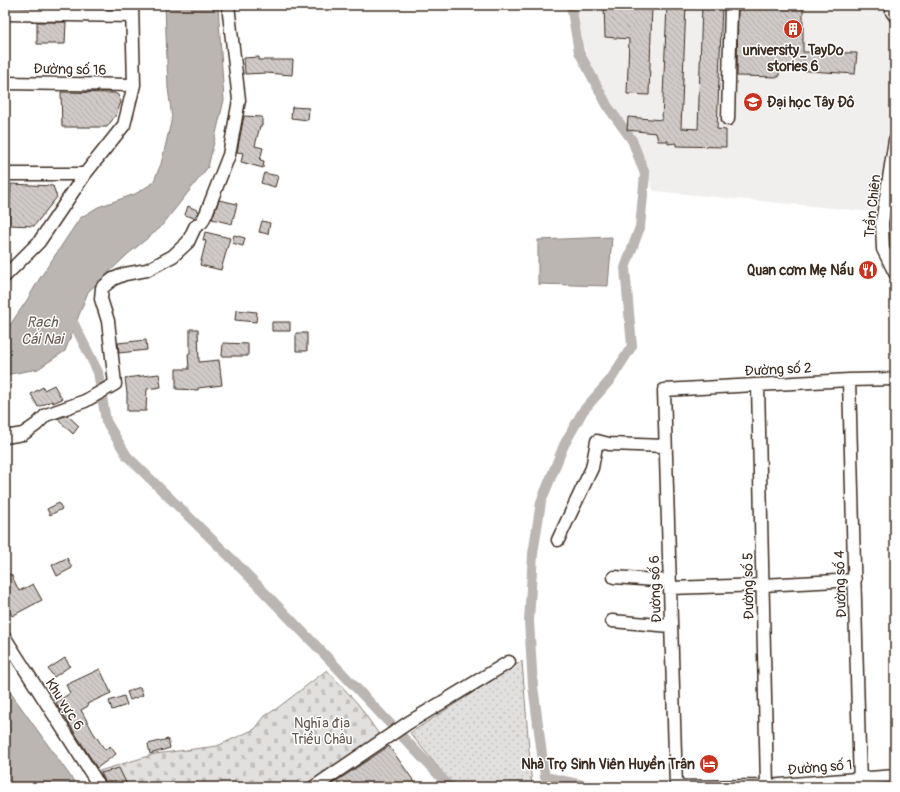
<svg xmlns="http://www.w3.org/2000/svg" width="900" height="792" font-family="Pangolin,sans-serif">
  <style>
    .built { fill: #f1efee }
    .grass { fill: url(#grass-dots); stroke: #8e857e }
    .cemetery { fill: url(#cemetery-stones); stroke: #8e857e }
    .water { fill: #bcb6b3; stroke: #887e77 }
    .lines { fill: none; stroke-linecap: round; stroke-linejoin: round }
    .canal { stroke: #bcb6b3; stroke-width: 10 }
    .building { fill: url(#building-back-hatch); stroke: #3b2a1e }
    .minor-casing { stroke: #3b2a1e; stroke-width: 15 }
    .minor { stroke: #fff; stroke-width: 12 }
    .labels { text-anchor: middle; stroke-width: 3; stroke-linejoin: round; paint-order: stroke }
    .poi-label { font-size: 14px; font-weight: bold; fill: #3b2a1e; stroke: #fff; text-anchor: end }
    .street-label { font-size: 14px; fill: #3b2a1e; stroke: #fff }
    .park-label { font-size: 14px; fill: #65584e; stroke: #fff }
    .water-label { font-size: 15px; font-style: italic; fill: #685b52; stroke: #fff }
  </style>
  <defs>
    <pattern id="grass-dots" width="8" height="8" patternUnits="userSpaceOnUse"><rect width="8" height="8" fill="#e2e0de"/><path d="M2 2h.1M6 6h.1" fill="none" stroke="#c3c0be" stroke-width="1.8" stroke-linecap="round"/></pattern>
    <pattern id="cemetery-stones" width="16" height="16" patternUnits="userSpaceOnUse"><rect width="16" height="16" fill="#e2e0de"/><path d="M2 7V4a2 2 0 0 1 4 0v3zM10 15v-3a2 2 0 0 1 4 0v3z" fill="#c3c0be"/></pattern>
    <pattern id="building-back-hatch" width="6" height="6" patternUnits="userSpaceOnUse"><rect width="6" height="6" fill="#cfcac7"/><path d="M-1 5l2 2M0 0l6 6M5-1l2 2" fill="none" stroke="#b3aeaa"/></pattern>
  </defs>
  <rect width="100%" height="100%" fill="#fff"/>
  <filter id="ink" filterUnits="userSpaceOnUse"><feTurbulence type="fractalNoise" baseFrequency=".025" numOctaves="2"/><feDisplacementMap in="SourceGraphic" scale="8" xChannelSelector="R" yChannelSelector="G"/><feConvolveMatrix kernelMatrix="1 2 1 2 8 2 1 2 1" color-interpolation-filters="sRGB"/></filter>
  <g filter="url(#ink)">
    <path class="built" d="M 577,5 L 895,5 L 895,140 L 884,213 L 654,191 L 625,127 L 595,78 L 579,32 Z"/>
    <path class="grass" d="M 522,661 L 532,787 L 454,787 L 410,733 Z"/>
    <path class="cemetery" d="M 327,670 L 358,704 L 385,743 L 319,787 L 105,787 L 96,772 L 155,754 L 217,746 L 255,729 L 265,716 L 276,709 Z"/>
    <path class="water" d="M 165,5 L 218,5 L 224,100 L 208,167 L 160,228 L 128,254 L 88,292 L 65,351 L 38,369 L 5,375 L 5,327 L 10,325 L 27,300 L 40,278 L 80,218 L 98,207 L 135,194 L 153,183 L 161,164 L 172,118 L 168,88 Z
      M 612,237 L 608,286 L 538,284 L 538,240 Z
      M 5,685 L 78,787 L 5,787 Z"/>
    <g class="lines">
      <path class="canal" d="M 571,5 L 579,52 L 608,107 L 632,140 L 645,174 L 640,227 L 625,268 L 632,346 L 611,379 L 583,411 L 564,445 L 541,502 L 533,554 L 529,621 L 533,686 L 545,777 L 593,787
        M 69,314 L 98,372 L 106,421 L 127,456 L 233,560 L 326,656 L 450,787"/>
    </g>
    <path class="building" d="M 604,5 L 652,5 L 649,95 L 627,94 L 629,39 L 605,37 Z
      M 667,5 L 686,5 L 681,128 L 698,129 L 702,5 L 722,5 L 717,129 L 726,130 L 726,147 L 676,146 L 676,143 L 668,144 L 668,141 L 658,141 L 656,133 L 627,130 L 628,117 L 662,120 Z
      M 738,5 L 803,5 L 803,52 L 857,53 L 855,74 L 779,69 L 779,77 L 737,76 Z
      M 37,22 L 66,22 L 65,44 L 37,44 Z
      M 259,57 L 259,60 L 293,60 L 292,75 L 266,73 L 245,74 L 244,58 Z
      M 61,92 L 114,93 L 118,95 L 121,102 L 116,115 L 107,127 L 62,127 Z
      M 292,107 L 309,108 L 308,120 L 291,118 Z
      M 244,116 L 262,117 L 262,126 L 260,126 L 255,146 L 263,148 L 260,160 L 264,161 L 263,168 L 241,162 L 243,153 L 237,152 Z
      M 264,173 L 278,176 L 275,187 L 261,183 Z
      M 11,184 L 53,186 L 57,197 L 34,226 L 9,225 Z
      M 219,200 L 237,204 L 232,224 L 212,219 Z
      M 188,206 L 199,211 L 194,218 L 185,215 Z
      M 262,221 L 270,223 L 268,234 L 259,232 Z
      M 205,232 L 230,238 L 221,270 L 200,265 L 206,241 L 203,240 Z
      M 234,235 L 245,238 L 243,246 L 232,243 Z
      M 236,310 L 257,312 L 256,322 L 235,320 Z
      M 272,322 L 290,322 L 290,331 L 272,331 Z
      M 190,329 L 198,329 L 199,362 L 219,360 L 222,385 L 198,388 L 198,390 L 176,389 L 176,369 L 189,369 L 188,354 L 190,353 Z
      M 296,333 L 307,333 L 307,351 L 296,351 Z
      M 146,340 L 147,350 L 119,353 L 118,343 Z
      M 223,343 L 248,344 L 248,356 L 222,356 Z
      M 159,374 L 161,387 L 147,389 L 146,411 L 127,411 L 127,393 L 125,378 Z
      M 54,385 L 62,399 L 53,403 L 52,401 L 38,407 L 31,394 L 43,387 L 44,390 Z
      M 67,415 L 79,426 L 73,434 L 57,419 Z
      M 59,503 L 62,509 L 50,515 L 47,509 Z
      M 67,558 L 72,568 L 57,576 L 52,565 Z
      M 11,574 L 19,591 L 33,584 L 42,600 L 12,616 L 5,603 L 5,576 Z
      M 65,658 L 70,666 L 54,677 L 48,669 Z
      M 100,669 L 111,693 L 87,704 L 88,706 L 81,710 L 93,732 L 105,750 L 110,746 L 116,754 L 97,768 L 56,703 L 70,693 L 66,685 Z
      M 140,687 L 143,695 L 130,700 L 127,692 Z
      M 124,696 L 127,705 L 112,710 L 109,701 Z
      M 168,739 L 170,748 L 150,754 L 148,744 Z
      M 389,746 L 418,787 L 327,787 L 344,776 Z
      M 119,768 L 128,787 L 108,787 L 101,773 Z"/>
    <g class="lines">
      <defs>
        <path id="minor" d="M 892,5 L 892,12 L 895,16
          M 5,14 L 132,16
          M 5,83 L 134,85
          M 728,119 L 731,5
          M 895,140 L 882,223 L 883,249 L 895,273
          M 5,174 L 85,174
          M 5,276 L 39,242 L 85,174 L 124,125 L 134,85 L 132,5
          M 895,379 L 849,380 L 664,390 L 676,787 L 767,786 L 895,776
          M 849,380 L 860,786
          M 758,385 L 767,786
          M 5,437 L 23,434 L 36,425 L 46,415 L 85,401 L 115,384 L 108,321 L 101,299 L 102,288 L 113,279 L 125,274 L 147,270 L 173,256 L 188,242 L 195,227 L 202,222 L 206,214 L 229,155 L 239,100 L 228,5
          M 558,540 L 592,468 L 597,441 L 609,444 L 665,446
          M 614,577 L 669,581
          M 670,588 L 763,585 L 855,580
          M 612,621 L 671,626
          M 5,638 L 100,787
          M 314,787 L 408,723 L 509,662"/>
      </defs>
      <use href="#minor" class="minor-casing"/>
      <use href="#minor" class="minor"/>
    </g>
  </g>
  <defs>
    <symbol id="building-disc" viewBox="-11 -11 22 22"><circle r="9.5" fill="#c8321e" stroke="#fff"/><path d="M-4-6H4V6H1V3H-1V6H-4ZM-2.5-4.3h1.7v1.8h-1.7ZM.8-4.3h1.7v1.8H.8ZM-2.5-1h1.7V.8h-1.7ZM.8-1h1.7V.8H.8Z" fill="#fff"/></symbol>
    <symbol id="university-disc" viewBox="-11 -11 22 22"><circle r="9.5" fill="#c8321e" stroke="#fff"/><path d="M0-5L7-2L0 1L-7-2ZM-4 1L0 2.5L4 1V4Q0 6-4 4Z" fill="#fff"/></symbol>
    <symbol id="restaurant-disc" viewBox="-11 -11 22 22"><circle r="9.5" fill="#c8321e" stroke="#fff"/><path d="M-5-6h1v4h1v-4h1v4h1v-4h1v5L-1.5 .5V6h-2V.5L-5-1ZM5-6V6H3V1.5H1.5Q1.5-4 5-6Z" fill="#fff"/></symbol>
    <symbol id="hotel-disc" viewBox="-11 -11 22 22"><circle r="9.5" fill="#c8321e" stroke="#fff"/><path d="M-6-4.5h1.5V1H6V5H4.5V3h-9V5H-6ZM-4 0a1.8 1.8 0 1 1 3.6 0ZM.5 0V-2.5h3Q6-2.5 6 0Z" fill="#fff"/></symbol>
  </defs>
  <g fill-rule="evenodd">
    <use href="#building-disc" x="782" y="18" width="22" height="22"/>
    <use href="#university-disc" x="742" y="91" width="22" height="22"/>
    <use href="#restaurant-disc" x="857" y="259" width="22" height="22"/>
    <use href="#hotel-disc" x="698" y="753" width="22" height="22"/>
  </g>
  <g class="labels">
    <g class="poi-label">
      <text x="793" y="55" text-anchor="middle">university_TayDo<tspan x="793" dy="16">stories 6</tspan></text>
      <text x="767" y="107" text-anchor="start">Đại học Tây Đô</text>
      <text x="854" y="275">Quan cơm Mẹ Nấu</text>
      <text x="695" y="769">Nhà Trọ Sinh Viên Huyền Trân</text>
    </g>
    <g class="street-label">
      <text transform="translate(70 69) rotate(1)" y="5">Đường số 16</text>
      <text transform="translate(872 206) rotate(-84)" y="5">Trần Chiên</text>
      <text transform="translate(778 369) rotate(-3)" y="5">Đường số 2</text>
      <text transform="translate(840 584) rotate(-92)" y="5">Đường số 4</text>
      <text transform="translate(748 586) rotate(-91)" y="5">Đường số 5</text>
      <text transform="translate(655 589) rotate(-92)" y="5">Đường số 6</text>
      <text transform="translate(65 704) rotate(57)" y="5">Khu vực 6</text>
      <text transform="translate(820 767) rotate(-5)" y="5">Đường số 1</text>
    </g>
    <g class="park-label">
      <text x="322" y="728">Nghĩa địa<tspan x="322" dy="16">Triều Châu</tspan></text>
    </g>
    <g class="water-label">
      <text x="42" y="327">Rạch<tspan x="42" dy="17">Cái Nai</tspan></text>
    </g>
  </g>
  <rect width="900" height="792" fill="none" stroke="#fff" stroke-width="20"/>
  <rect x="10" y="10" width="880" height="772" fill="none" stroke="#3b2a1e" stroke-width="1.5" filter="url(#ink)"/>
</svg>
